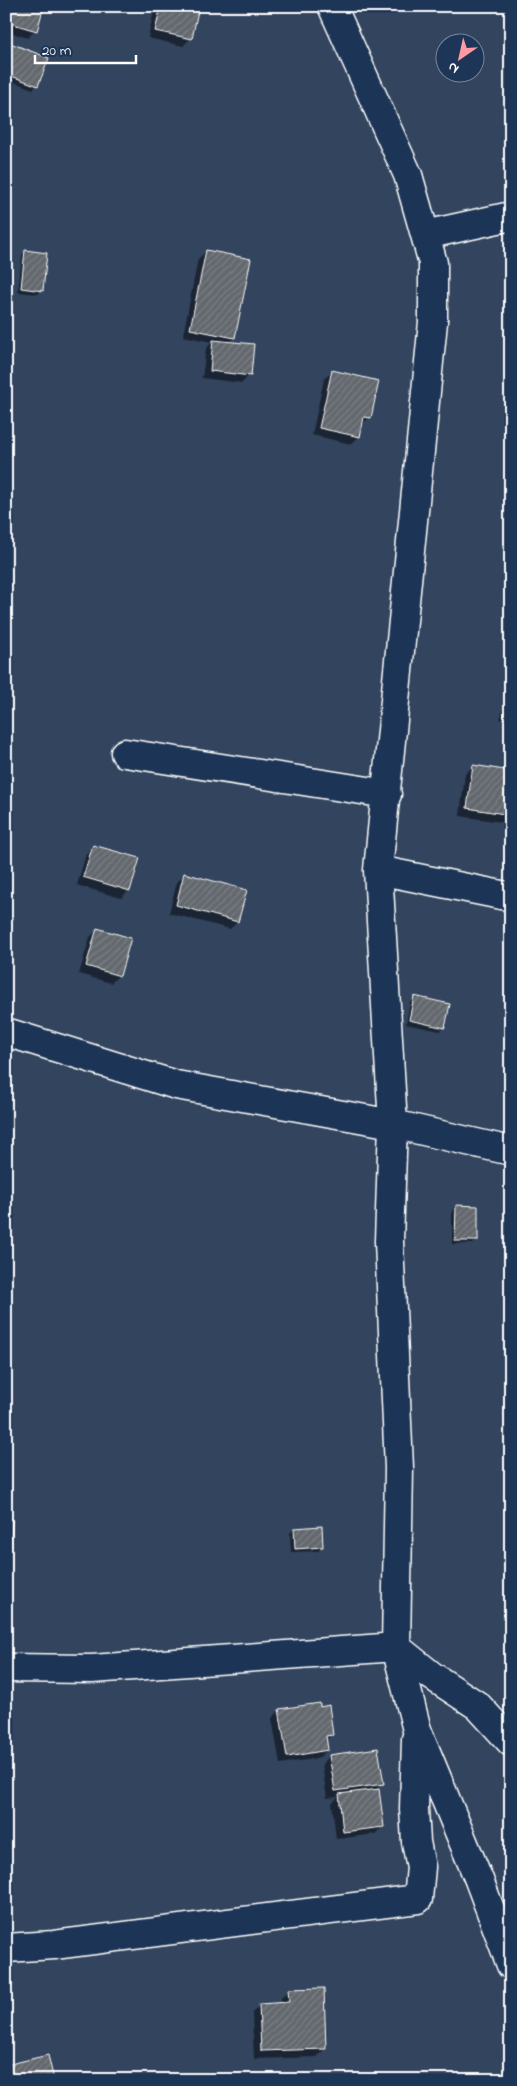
<svg xmlns="http://www.w3.org/2000/svg" width="517" height="2086" font-family="'Indie Flower',sans-serif">
  <style>
    .shadow { fill: #0007 }
    .building { fill: url(#building-hatch); stroke: #fff }
    .lines { fill: none; stroke-linecap: round; stroke-linejoin: round }
    .minor-casing { stroke: #fff; stroke-width: 31 }
    .minor { stroke: #1d3557; stroke-width: 28 }
  </style>
  <defs>
    <pattern id="building-hatch" width="6" height="6" patternUnits="userSpaceOnUse" patternTransform="scale(1.25)"><rect width="6" height="6" fill="#63686e"/><path d="M-1 1l2-2M0 6l6-6M5 7l2-2" fill="none" stroke="#7a7f84"/></pattern>
  </defs>
  <rect width="100%" height="100%" fill="#32445e"/>
  <filter id="ink" filterUnits="userSpaceOnUse"><feTurbulence type="fractalNoise" baseFrequency=".02" numOctaves="2"/><feDisplacementMap in="SourceGraphic" scale="10" xChannelSelector="R" yChannelSelector="G"/><feConvolveMatrix kernelMatrix="1 2 1 2 8 2 1 2 1" color-interpolation-filters="sRGB"/></filter>
  <g filter="url(#ink)">
    <path class="shadow" d="M 6,6 L 35,30 L 28,38 L 6,31 Z
      M 155,6 L 198,6 L 191,38 L 183,46 L 148,38 Z
      M 11,45 L 37,85 L 33,89 L 6,79 L 6,50 Z
      M 25,251 L 42,290 L 38,294 L 18,292 L 22,255 Z
      M 206,251 L 234,337 L 229,343 L 249,375 L 242,383 L 202,378 L 206,349 L 212,342 L 183,336 L 198,259 Z
      M 332,372 L 370,417 L 361,425 L 359,437 L 351,444 L 312,435 L 324,379 Z
      M 511,684 L 511,723 L 500,719 Z
      M 473,766 L 511,772 L 511,820 L 508,823 L 460,816 L 465,774 Z
      M 94,846 L 129,890 L 121,898 L 77,885 L 86,854 Z
      M 185,874 L 237,922 L 230,929 L 169,913 L 177,882 Z
      M 98,929 L 119,975 L 111,983 L 79,974 L 90,937 Z
      M 414,998 L 444,1027 L 440,1031 L 406,1024 L 410,1002 Z
      M 456,1207 L 477,1240 L 473,1244 L 452,1244 L 452,1210 Z
      M 294,1529 L 322,1547 L 318,1551 L 291,1552 L 290,1533 Z
      M 280,1710 L 332,1734 L 325,1741 L 327,1750 L 319,1758 L 280,1764 L 272,1718 Z
      M 330,1756 L 382,1783 L 375,1791 L 383,1826 L 375,1834 L 336,1839 L 332,1803 L 338,1797 L 327,1798 L 322,1764 Z
      M 289,1990 L 325,2049 L 317,2057 L 254,2059 L 252,2013 L 260,2005 L 281,2004 L 281,1998 Z"/>
    <path class="building" d="M 6,6 L 44,6 L 37,31 L 6,22 Z
      M 161,6 L 199,6 L 192,39 L 155,31 Z
      M 10,43 L 49,58 L 38,86 L 6,74 L 6,54 Z
      M 25,250 L 47,253 L 43,291 L 21,288 Z
      M 206,250 L 251,259 L 235,338 L 190,329 Z
      M 213,340 L 254,344 L 251,376 L 210,371 Z
      M 332,370 L 379,381 L 371,418 L 364,417 L 360,437 L 319,428 Z
      M 511,699 L 511,713 L 507,712 Z
      M 473,765 L 511,771 L 511,815 L 467,808 Z
      M 93,845 L 140,858 L 130,891 L 83,877 Z
      M 184,873 L 247,890 L 238,922 L 176,905 Z
      M 97,928 L 131,938 L 120,976 L 86,966 Z
      M 414,996 L 450,1004 L 445,1028 L 409,1020 Z
      M 456,1205 L 478,1206 L 478,1241 L 455,1241 Z
      M 6,1520 L 12,1520 L 11,1547 L 6,1547 Z
      M 322,1526 L 323,1547 L 295,1549 L 294,1528 Z
      M 320,1703 L 320,1707 L 329,1705 L 333,1735 L 326,1736 L 328,1750 L 287,1757 L 279,1709 Z
      M 378,1748 L 384,1784 L 335,1791 L 329,1755 Z
      M 379,1789 L 384,1827 L 343,1832 L 339,1794 Z
      M 324,1988 L 326,2049 L 261,2051 L 259,2004 L 289,2002 L 288,1989 Z
      M 48,2055 L 54,2080 L 6,2080 L 6,2065 Z"/>
    <g class="lines">
      <defs>
        <path id="minor" d="M 332,6 L 408,175 L 433,263 L 433,322 L 378,870 L 393,1124 L 389,1241 L 399,1468 L 396,1647 L 417,1730 L 479,1880 L 511,1965
          M 425,235 L 511,216
          M 125,753 L 387,794
          M 378,870 L 511,897
          M 6,1032 L 176,1085 L 393,1124 L 511,1151
          M 6,1668 L 92,1669 L 396,1647 L 432,1676 L 478,1706 L 511,1742
          M 6,1948 L 54,1945 L 418,1899 L 421,1867 L 416,1842 L 414,1809 L 416,1739"/>
      </defs>
      <use href="#minor" class="minor-casing"/>
      <use href="#minor" class="minor"/>
    </g>
  </g>
  <rect width="517" height="2086" fill="none" stroke="#1d3557" stroke-width="25"/>
  <rect x="12" y="12" width="492" height="2061" fill="none" stroke="#fff" stroke-width="2" filter="url(#ink)"/>
  <g transform="translate(460 58) rotate(214)"><circle r="24" fill="#1d3557" stroke="#77869a"/>
  <path d="M0-4L9 19L0 12L-9 19Z" fill="#ff9aa2"/>
  <text y="-8" font-size="14" font-weight="bold" text-anchor="middle" fill="#ffffff">N</text>
  </g>
  <path d="M35 55v8h101v-8" fill="none" stroke="#ffffff" stroke-width="2.5"/>
  <text x="42" y="55" font-size="15" fill="#ffffff" stroke="#1d3557" stroke-width="4" paint-order="stroke">20 m</text>
</svg>
